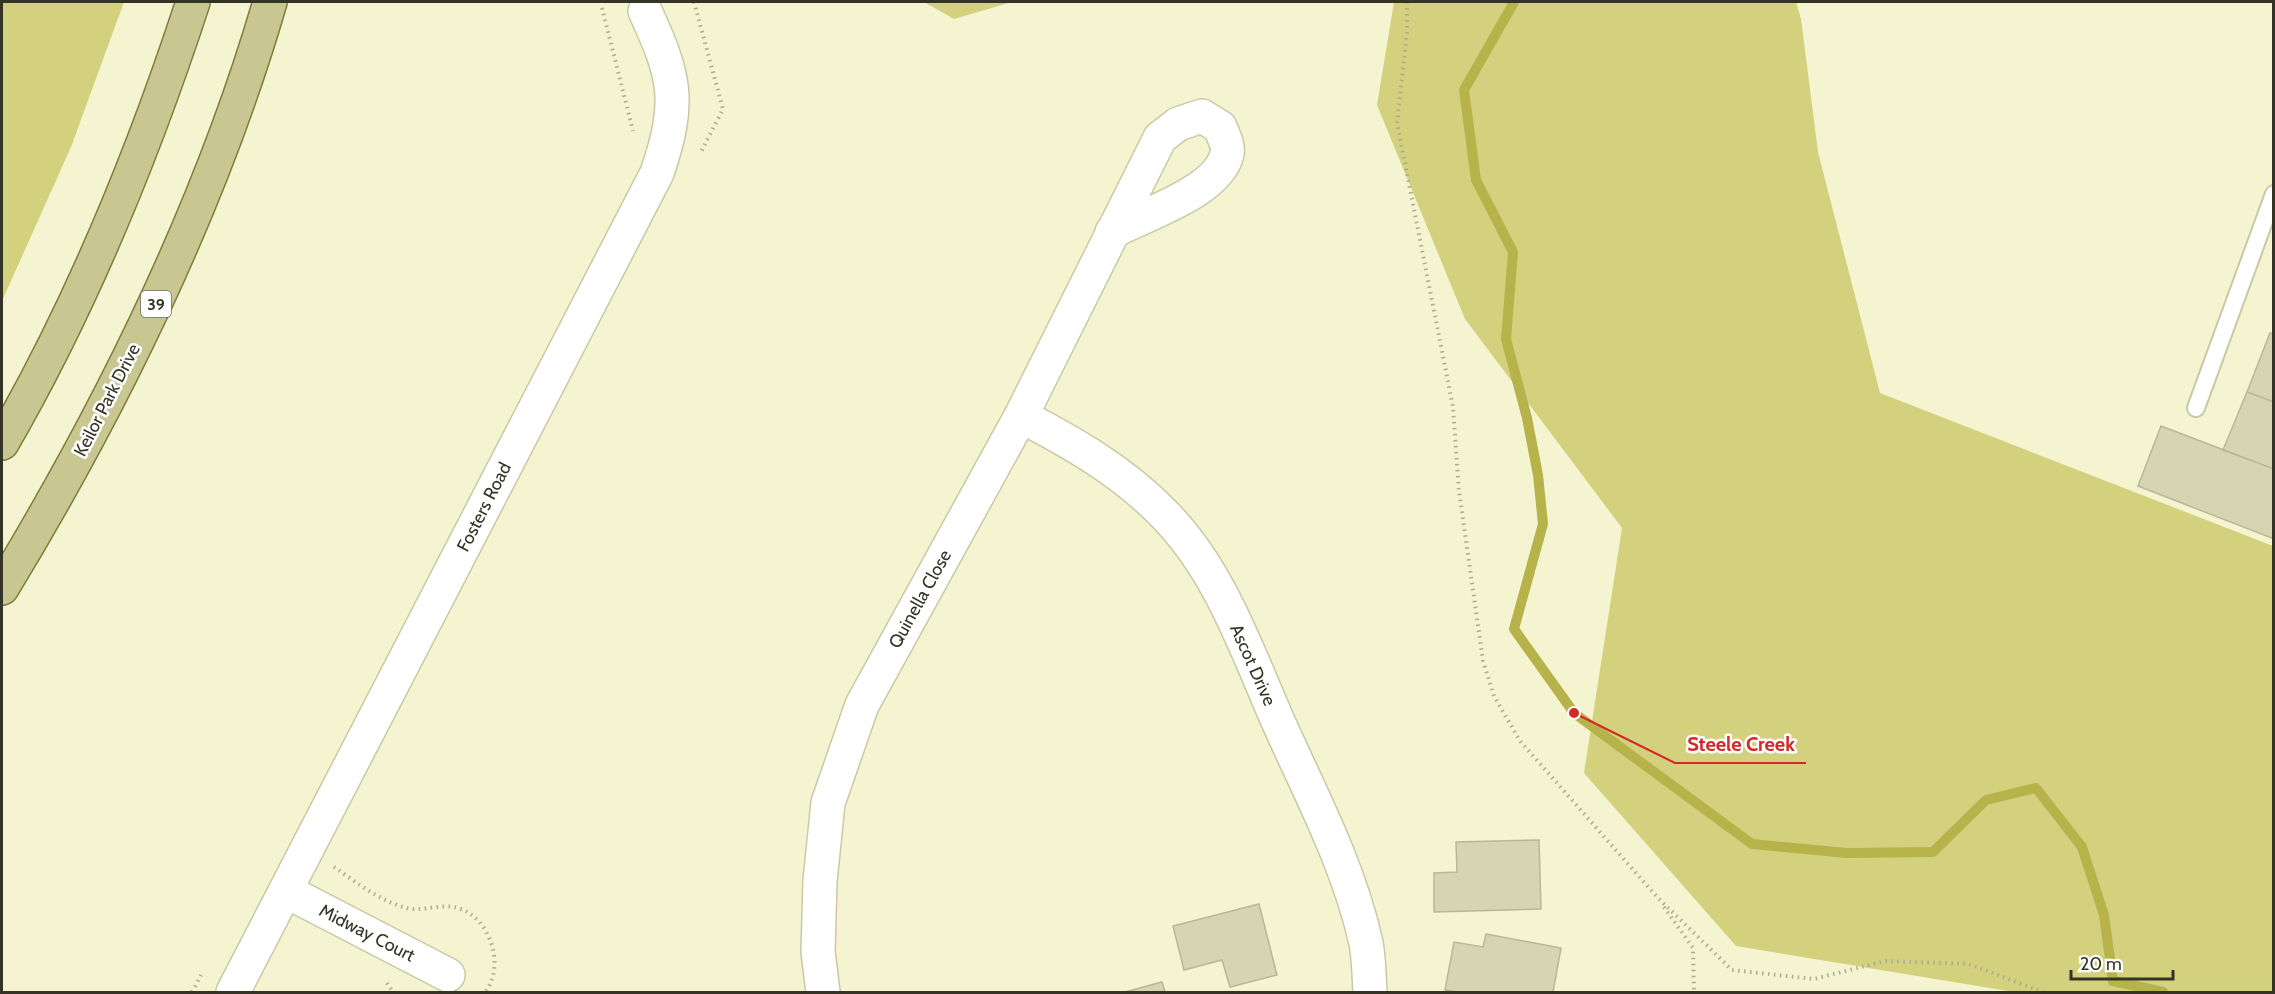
<svg xmlns="http://www.w3.org/2000/svg" width="2275" height="994" font-family="Cabin,sans-serif">
  <style>
    .green { fill: #d3d17d }
    .lines { fill: none; stroke-linecap: round; stroke-linejoin: round }
    .stream { stroke: #b7b34b; stroke-width: 10 }
    .building { fill: #d5d5b2; stroke: #b8b895; stroke-width: 1.5 }
    .service-casing { stroke: #c9c9a6; stroke-width: 20 }
    .minor-casing { stroke: #c9c9a6; stroke-width: 36 }
    .primary-casing { stroke: #7d7c3b; stroke-width: 36 }
    .path { stroke: #acac90; stroke-width: 4; stroke-dasharray: 1.5 4.5; stroke-linecap: butt }
    .service { stroke: #fff; stroke-width: 16 }
    .minor { stroke: #fff; stroke-width: 33 }
    .primary { stroke: #c9c791; stroke-width: 33 }
    .labels { text-anchor: middle; stroke-width: 5; stroke-linejoin: round; paint-order: stroke }
    .shield { fill: #fff; stroke: #717167; stroke-width: 1.5 }
    .shield-label { font-size: 16px; font-weight: bold; fill: #343426 }
    .street-label { font-size: 18px; fill: #343426; stroke: #fff }
    .leader { fill: none; stroke: #d62828; stroke-width: 2 }
    .callout-dot { fill: #d62828; stroke: #fff; stroke-width: 2 }
    .callout-label { font-size: 20px; text-anchor: middle; font-weight: bold; fill: #d62828; stroke: #fff; stroke-width: 5; stroke-linejoin: round; paint-order: stroke }
  </style>
  <rect width="100%" height="100%" fill="#f4f4d0"/>
  <path class="green" d="M 2,2 L 124,2 L 71,147 L 2,301 Z
    M 924,2 L 1012,2 L 954,19 Z
    M 1394,2 L 1796,2 L 1801,19 L 1818,152 L 1880,393 L 2273,546 L 2273,992 L 2014,992 L 1736,946 L 1584,773 L 1622,528 L 1465,319 L 1377,105 Z"/>
  <g class="lines">
    <path class="stream" d="M 1514,2 L 1464,90 L 1476,180 L 1513,252 L 1506,339 L 1527,418 L 1538,475 L 1543,524 L 1514,629 L 1574,713 L 1752,844 L 1847,853 L 1933,852 L 1986,800 L 2036,788 L 2082,847 L 2104,915 L 2113,981 L 2163,992"/>
  </g>
  <path class="building" d="M 2270,333 L 2274,334 L 2274,402 L 2247,392 Z
    M 2247,392 L 2274,402 L 2274,469 L 2223,450 Z
    M 2161,426 L 2274,469 L 2274,539 L 2138,486 Z
    M 1539,840 L 1541,909 L 1434,912 L 1434,873 L 1457,872 L 1456,842 Z
    M 1259,904 L 1277,975 L 1230,987 L 1222,960 L 1184,970 L 1173,926 Z
    M 1486,934 L 1561,948 L 1553,992 L 1458,992 L 1445,990 L 1454,942 L 1483,947 Z
    M 1162,982 L 1165,992 L 1125,992 Z"/>
  <g class="lines">
    <defs>
      <path id="service" d="M 2196,408 L 2274,194"/>
      <path id="minor" d="M 1021,416 C 1073,443 1122,471 1163,513 C 1219,569 1246,648 1277,719 C 1309,791 1349,865 1366,943 C 1369,959 1369,976 1370,992
        M 286,891 L 448,975
        M 233,992 L 657,173 C 681,102 676,78 645,11
        M 823,992 L 818,952 L 820,881 L 828,803 L 862,705 L 1021,416 L 1160,138 L 1178,124 L 1202,116 L 1220,127 C 1223,135 1229,146 1227,154 C 1218,192 1145,214 1112,232"/>
      <path id="primary" d="M 2,443 C 83,303 143,155 193,2
        M 2,588 C 113,405 210,208 270,2"/>
    </defs>
    <use href="#service" class="service-casing"/>
    <use href="#minor" class="minor-casing"/>
    <use href="#primary" class="primary-casing"/>
    <path class="path" d="M 694,2 L 723,109 L 700,154
      M 1407,2 L 1407,32 L 1397,123 L 1453,407 L 1459,491 L 1483,661 L 1494,696 L 1520,741 L 1658,898 L 1732,970 L 1814,979 L 1885,961 L 1969,964 L 2043,992
      M 602,8 L 633,131
      M 334,867 C 356,882 381,902 407,908 C 424,912 440,903 458,908 C 490,917 506,966 485,992
      M 1664,907 L 1693,948 L 1694,992
      M 387,983 L 393,992
      M 192,992 L 201,975"/>
    <use href="#service" class="service"/>
    <use href="#minor" class="minor"/>
    <use href="#primary" class="primary"/>
  </g>
  <g class="labels">
    <rect class="shield" x="141" y="291" width="30" height="26" rx="4.5"/>
    <g class="shield-label">
      <text x="156" y="310">39</text>
    </g>
    <g class="street-label">
      <text transform="translate(107 400) rotate(-63)" y="6">Keilor Park Drive</text>
      <text transform="translate(484 507) rotate(-63)" y="6">Fosters Road</text>
      <text transform="translate(920 599) rotate(-61)" y="6">Quinella Close</text>
      <text transform="translate(1253 665) rotate(66)" y="6">Ascot Drive</text>
      <text transform="translate(367 933) rotate(27)" y="6">Midway Court</text>
    </g>
  </g>
  <path class="leader" d="M1574 713L1675 763H1806"/>
  <circle class="callout-dot" cx="1574" cy="713" r="6"/>
  <g class="callout-label">
    <text x="1741" y="751">Steele Creek</text>
  </g>
  <rect width="2275" height="994" fill="none" stroke="#343426" stroke-width="6"/>
  <path d="M2071 970v9h102v-9" fill="none" stroke="#343426" stroke-width="3"/>
  <text x="2080" y="970" font-size="18" fill="#343426" stroke="#ffffff" stroke-width="4.5" paint-order="stroke">20 m</text>
</svg>
